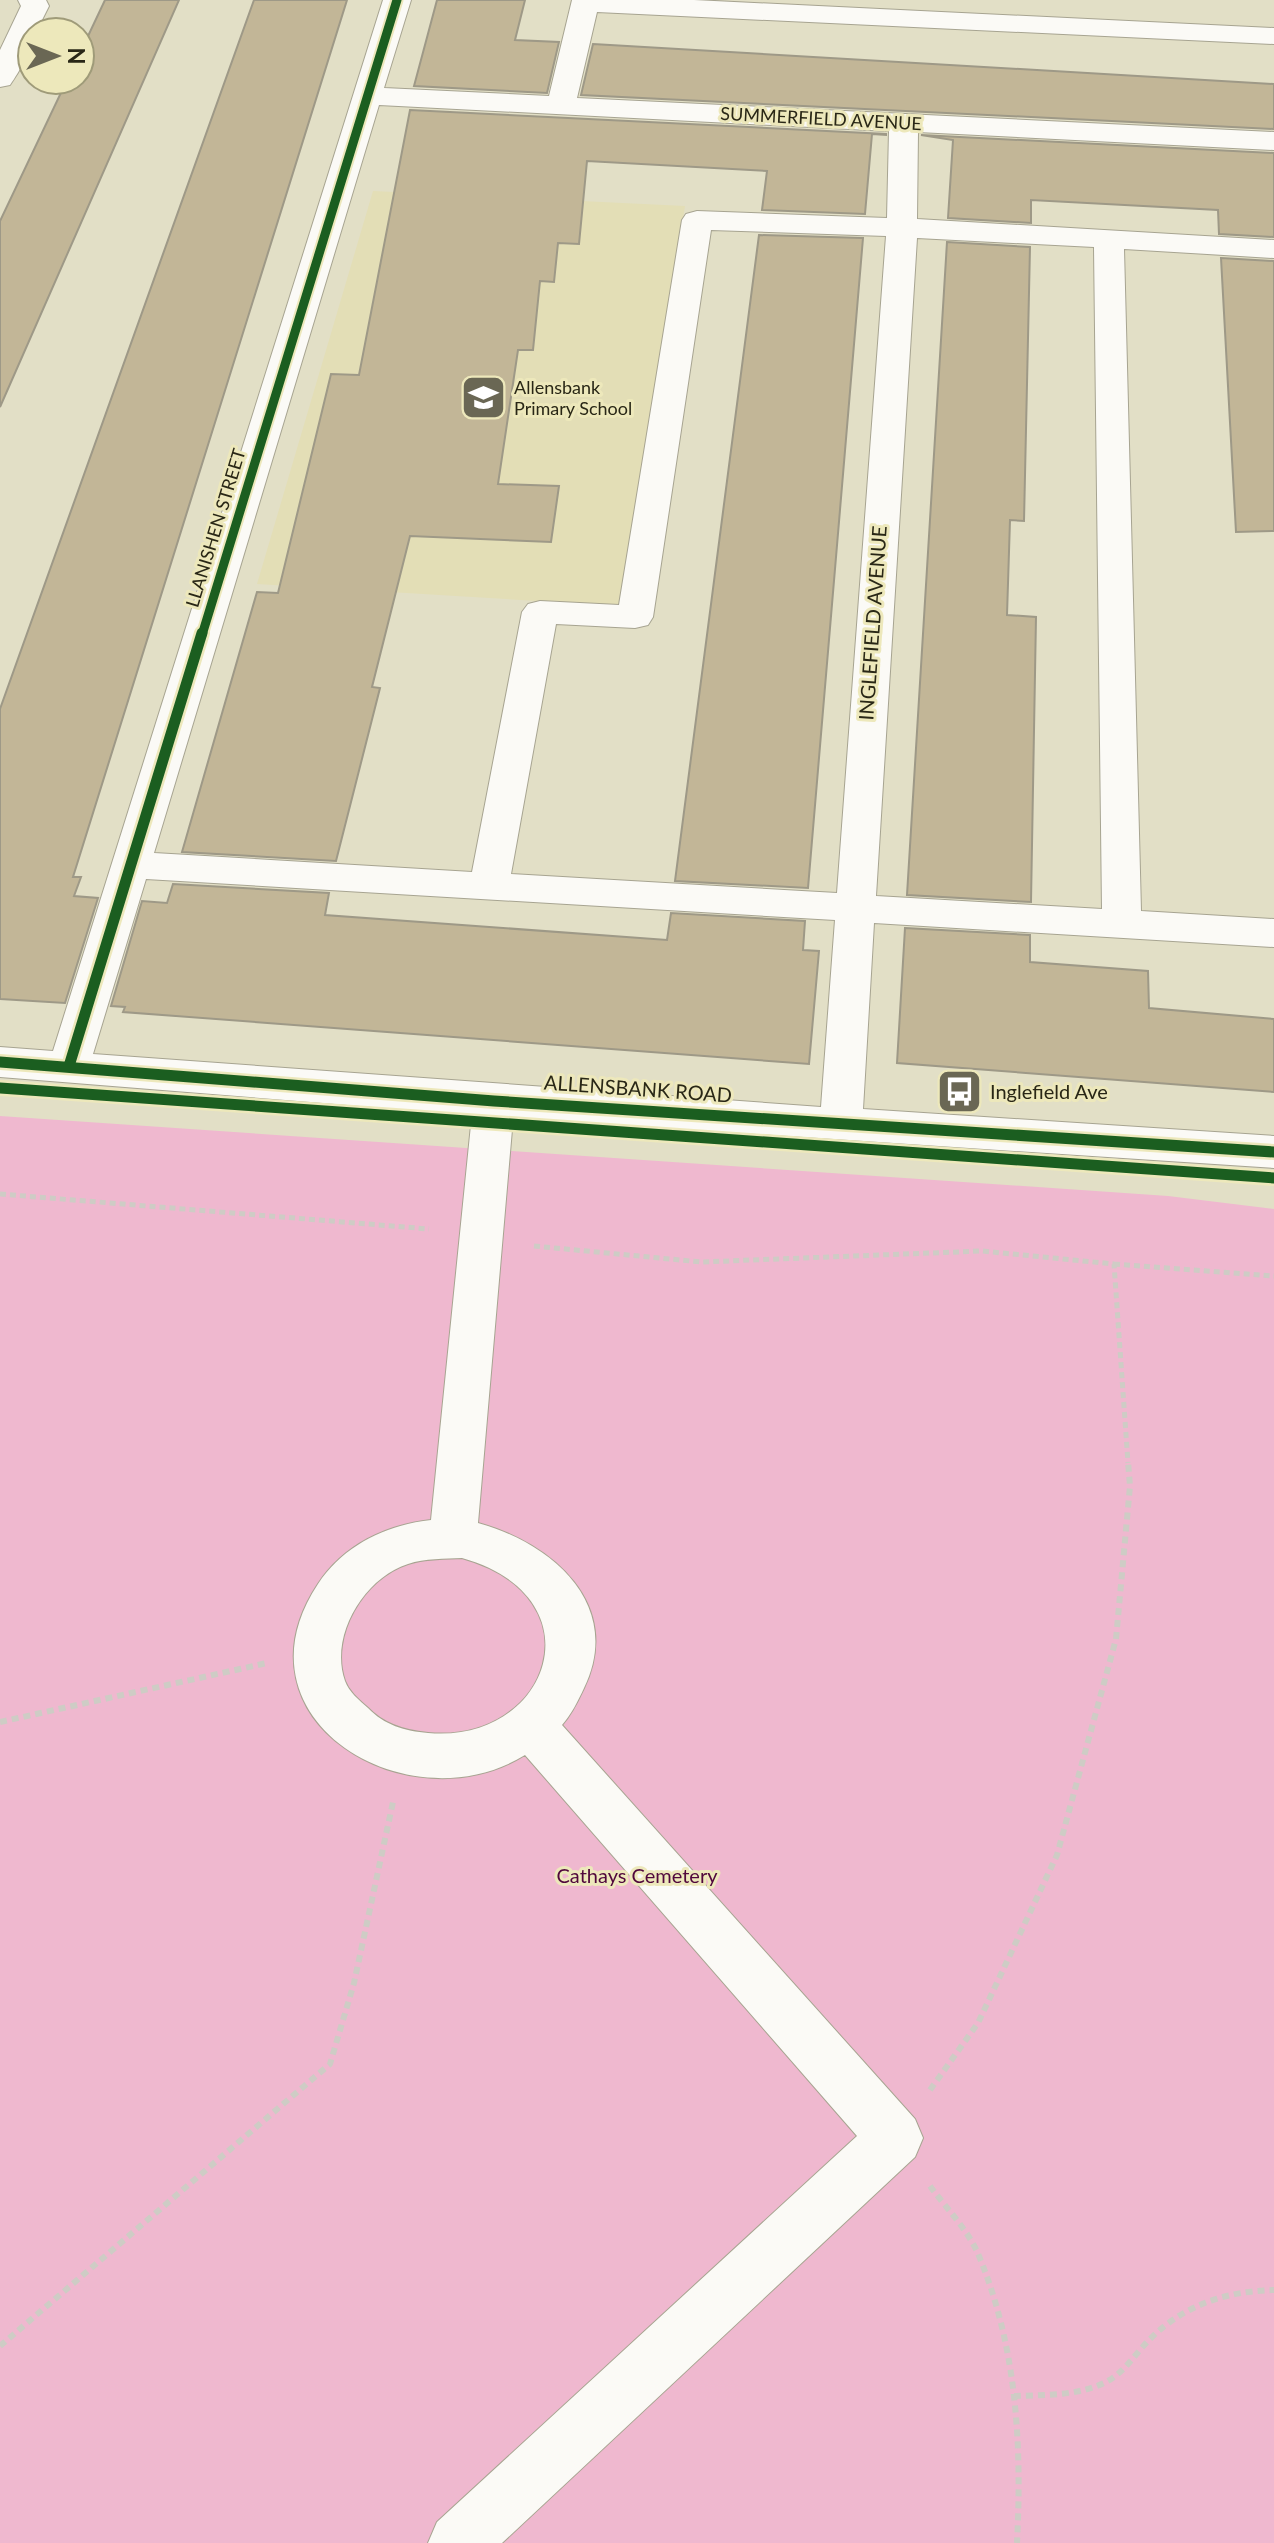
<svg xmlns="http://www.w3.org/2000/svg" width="1274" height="2543" font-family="Lato,sans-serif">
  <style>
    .built { fill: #e3deb6 }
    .green { fill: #efb8cf }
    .building { fill: #c2b697; stroke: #9e9987; stroke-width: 2 }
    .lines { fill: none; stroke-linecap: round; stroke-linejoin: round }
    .minor-casing { stroke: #a7a491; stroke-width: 2 }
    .path-far1 { stroke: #ceccc5; stroke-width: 5; stroke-dasharray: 6 4; stroke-linecap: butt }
    .path { stroke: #ceccc5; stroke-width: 6; stroke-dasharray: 7 5; stroke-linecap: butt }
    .minor { fill: #fbfaf6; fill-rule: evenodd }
    .cycleway-far1-casing { stroke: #ede8bb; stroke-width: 13 }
    .cycleway-casing { stroke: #ede8bb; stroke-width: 16 }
    .cycleway-far1 { stroke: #1b5e20; stroke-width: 9 }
    .cycleway { stroke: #1b5e20; stroke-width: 11 }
    .labels { text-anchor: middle; stroke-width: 6; stroke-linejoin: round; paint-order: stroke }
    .far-street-label { font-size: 18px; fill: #292716; stroke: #ede8bb }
    .far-poi-label { font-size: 18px; fill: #292716; stroke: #ede8bb; text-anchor: start }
    .street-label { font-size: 20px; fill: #292716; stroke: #ede8bb }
    .poi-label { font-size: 20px; fill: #292716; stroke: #ede8bb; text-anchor: start }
    .park-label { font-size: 20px; fill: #50073c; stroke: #ede8bb }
  </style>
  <rect width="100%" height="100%" fill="#e2dfc6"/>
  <path class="built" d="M 373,191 L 685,206 L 621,606 L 257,584 Z"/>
  <path class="green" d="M 0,1116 L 1168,1196 L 1274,1209 L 1274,2543 L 0,2543 Z"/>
  <path class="building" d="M 105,0 L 179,0 L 0,407 L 0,221 L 67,80 L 80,80 L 80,53 Z
    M 254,0 L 347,0 L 73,877 L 81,877 L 74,896 L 98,898 L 65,1003 L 0,999 L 0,709 Z
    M 437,0 L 525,0 L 515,40 L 559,42 L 547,93 L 414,86 Z
    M 593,44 L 1274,84 L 1274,129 L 581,95 Z
    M 410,110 L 886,134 L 886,135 L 872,134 L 865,214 L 762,210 L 767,171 L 587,161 L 579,244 L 558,243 L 554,282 L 540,281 L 533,350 L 518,350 L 498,484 L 559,486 L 551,542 L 410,536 L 372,687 L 380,688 L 336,861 L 182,852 L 257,592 L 278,593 L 331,374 L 359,375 Z
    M 921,135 L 1274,153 L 1274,237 L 1219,234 L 1218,210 L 1031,200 L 1031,223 L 948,218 L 953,140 Z
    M 759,235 L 863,238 L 808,888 L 675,881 Z
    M 947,242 L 1030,247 L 1024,521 L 1010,520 L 1007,615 L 1036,617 L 1031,902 L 907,895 Z
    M 1221,258 L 1274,261 L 1274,531 L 1236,532 Z
    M 173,884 L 329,893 L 325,915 L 667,940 L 671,913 L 805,921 L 803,950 L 819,951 L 809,1064 L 123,1012 L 125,1007 L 111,1006 L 142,901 L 167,903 Z
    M 905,928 L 1030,935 L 1030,962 L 1148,971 L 1149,1008 L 1274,1019 L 1274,1092 L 897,1063 Z"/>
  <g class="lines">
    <defs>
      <path id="minor" d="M 18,0 L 46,0 L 49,6 L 36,32 L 32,32 C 32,49 20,71 10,85 L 0,87 L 0,50 L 21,6 Z
        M 383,0 L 411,0 L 384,88 L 549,96 L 572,0 L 694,0 L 1274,28 L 1274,44 L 597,12 L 577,98 L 1274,132 L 1274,150 L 918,132 L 917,219 L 1274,240 L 1274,258 L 1124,249 L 1141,911 L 1274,919 L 1274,947 L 874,923 L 863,1109 L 1274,1136 L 1274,1168 L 513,1118 L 478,1523 C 552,1543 624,1605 584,1688 C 578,1701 571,1715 562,1725 L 915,2119 L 923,2138 L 915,2157 L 502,2543 L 428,2543 L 437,2522 L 857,2136 L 525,1755 C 409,1827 228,1720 318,1584 C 344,1545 386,1525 431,1520 L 472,1115 L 0,1077 L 0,1047 L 53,1051 ZM 379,105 L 889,131 L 887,218 L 697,211 L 686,214 L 682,220 L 619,605 L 540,601 L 528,604 L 522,612 L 472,872 L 154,853 ZM 711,230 L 886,236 L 837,893 L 511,874 L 556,624 L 635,628 L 648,625 L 653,617 ZM 917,238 L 1094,247 L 1102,909 L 876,896 ZM 146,879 L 835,920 L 821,1107 L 93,1054 ZM 462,1558 C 601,1597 550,1744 428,1733 C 405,1731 384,1725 368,1708 C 359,1700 349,1692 345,1681 C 329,1636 364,1578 408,1564 C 425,1558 445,1559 462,1558 Z"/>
    </defs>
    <use href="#minor" class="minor-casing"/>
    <path class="path-far1" d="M 0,1194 L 429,1229
      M 534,1246 L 701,1262 L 982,1251 L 1114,1264 L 1128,1463
      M 1114,1264 L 1274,1276"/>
    <path class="path" d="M 0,1722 L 267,1663
      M 930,2090 L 978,2023 L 1057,1855 L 1116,1639 L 1130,1486 L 1128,1461
      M 930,2186 C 946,2208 969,2231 979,2256 C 1017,2348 1022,2445 1017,2543
      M 0,2346 L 330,2064 L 354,1983 L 393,1802
      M 1014,2396 C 1044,2395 1078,2396 1106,2382 C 1125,2372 1135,2354 1150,2339 C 1184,2305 1227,2291 1274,2290"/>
    <use href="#minor" class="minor"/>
    <defs>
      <path id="cycleway-far1" d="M 202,635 L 397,0"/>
      <path id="cycleway" d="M 0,1062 L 494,1101 L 1274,1152
        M 69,1066 L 202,633
        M 0,1088 L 1274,1178"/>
    </defs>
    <use href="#cycleway-far1" class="cycleway-far1-casing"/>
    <use href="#cycleway" class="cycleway-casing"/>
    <use href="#cycleway-far1" class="cycleway-far1"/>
    <use href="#cycleway" class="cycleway"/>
  </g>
  <defs>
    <symbol id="school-square" viewBox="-11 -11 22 22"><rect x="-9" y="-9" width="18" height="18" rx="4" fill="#6a6754" stroke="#ede8bb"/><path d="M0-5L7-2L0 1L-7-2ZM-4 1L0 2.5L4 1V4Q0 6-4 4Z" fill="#fff"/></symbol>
    <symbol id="bus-square" viewBox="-11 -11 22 22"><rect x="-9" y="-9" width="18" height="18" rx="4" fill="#6a6754" stroke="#ede8bb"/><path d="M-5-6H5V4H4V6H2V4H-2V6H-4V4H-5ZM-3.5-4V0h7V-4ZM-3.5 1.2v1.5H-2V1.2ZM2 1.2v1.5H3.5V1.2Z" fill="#fff"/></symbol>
  </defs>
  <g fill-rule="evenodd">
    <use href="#school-square" x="458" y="372" width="51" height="51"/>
    <use href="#bus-square" x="934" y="1066" width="51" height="51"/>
  </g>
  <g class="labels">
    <g class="far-street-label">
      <text transform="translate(821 119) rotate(3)" y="6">SUMMERFIELD AVENUE</text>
      <text transform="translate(216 528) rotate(-73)" y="6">LLANISHEN STREET</text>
    </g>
    <g class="far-poi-label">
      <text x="514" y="394">Allensbank<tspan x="514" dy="21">Primary School</tspan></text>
    </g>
    <g class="street-label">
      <text transform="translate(873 623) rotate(-86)" y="7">INGLEFIELD AVENUE</text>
      <text transform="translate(638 1089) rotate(4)" y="7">ALLENSBANK ROAD</text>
    </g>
    <g class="poi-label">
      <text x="990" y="1099">Inglefield Ave</text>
    </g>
    <g class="park-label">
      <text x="637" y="1883">Cathays Cemetery</text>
    </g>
  </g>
  <g transform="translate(56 56) rotate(90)"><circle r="38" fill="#ede8bb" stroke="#9f9b79" stroke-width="2"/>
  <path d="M0-6L14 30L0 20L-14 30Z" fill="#6a6754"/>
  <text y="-12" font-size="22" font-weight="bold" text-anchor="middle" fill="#292716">N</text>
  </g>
</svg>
